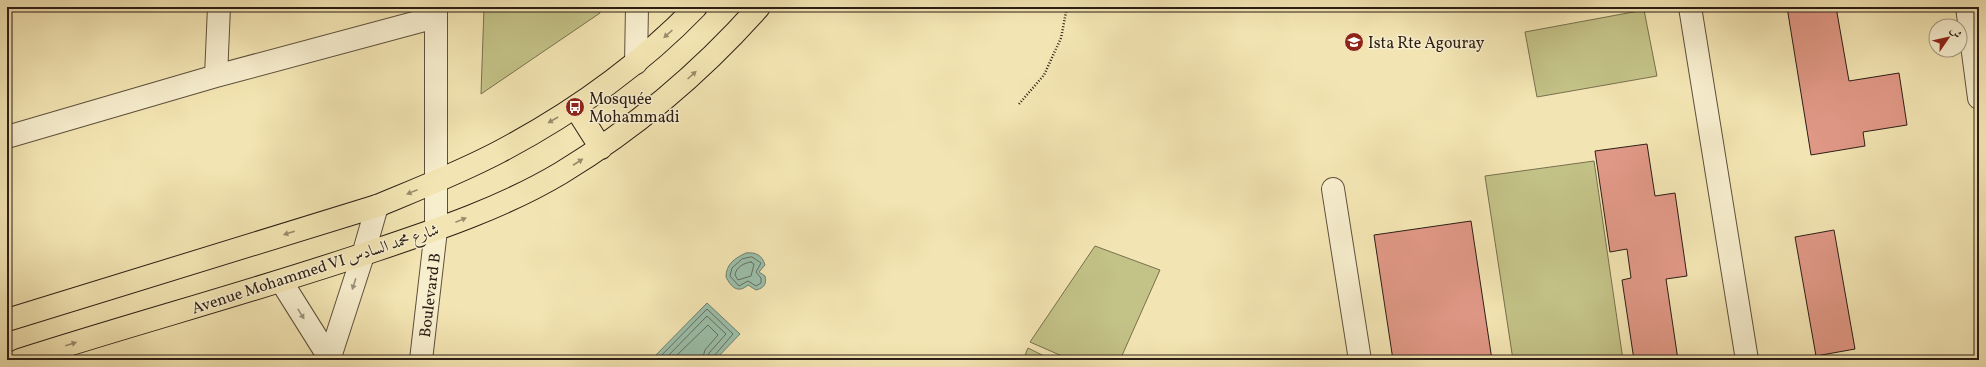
<svg xmlns="http://www.w3.org/2000/svg" width="1986" height="367" font-family="Vollkorn,Amiri,serif">
  <style>
    .green { fill: #c3c287; stroke: #78704e }
    .water { fill: #9bbfaa; stroke: #6f7f6e }
    .lines { fill: none; stroke-linecap: round; stroke-linejoin: round }
    .shore { stroke: #646e60; stroke-width: 1 }
    .building { fill: #e09886; stroke: #2c1e15 }
    .minor-casing { stroke: #5e503c; stroke-width: 24 }
    .major-casing { stroke: #2c1e15; stroke-width: 24 }
    .path { stroke: #2c1e15; stroke-width: 2.5; stroke-dasharray: 1 2; stroke-linecap: butt }
    .minor { stroke: #f7eece; stroke-width: 22 }
    .major { stroke: #f3e5b3; stroke-width: 22 }
    .oneway { fill: #998b6c }
    .oneway2 { fill: #9c907b }
    .labels { text-anchor: middle; stroke-width: 3; stroke-linejoin: round; paint-order: stroke }
    .poi-label { font-size: 16px; fill: #2c1e15; stroke: #f7eece; text-anchor: start }
    .street-label { font-size: 16px; fill: #2c1e15; stroke: #f7eece }
  </style>
  <rect width="100%" height="100%" fill="#f3e5b3"/>
  <filter id="stains"><feTurbulence type="fractalNoise" baseFrequency=".005" numOctaves="4"/><feColorMatrix values="0 0 0 0 .2 0 0 0 0 .09 0 0 0 0 .02 0 0 0 .5 -.17"/></filter>
  <radialGradient id="worn" r=".72"><stop offset=".6" stop-color="#630" stop-opacity="0"/><stop offset="1" stop-color="#630" stop-opacity=".3"/></radialGradient>
  <path class="green" d="M 484,7 L 600,7 L 600,13 L 481,94 Z
    M 1644,10 L 1657,76 L 1537,97 L 1525,32 Z
    M 1594,161 L 1623,360 L 1513,360 L 1485,176 Z
    M 1095,246 L 1160,270 L 1120,360 L 1071,360 L 1030,342 Z
    M 1028,348 L 1052,360 L 1023,360 Z"/>
  <path class="water" d="M 746,253 C 756,252 762,255 765,265 L 759,272 L 765,276 C 767,284 764,288 756,290 L 748,285 C 738,294 731,287 726,277 C 726,264 735,258 746,253 Z
    M 707,303 L 740,334 L 715,360 L 651,360 Z"/>
  <g class="lines">
    <path class="shore" d="M 752,257 L 761,263 L 756,272 L 761,278 L 761,283 L 756,286 L 748,281 L 739,286 L 730,276 L 732,268 L 742,259 Z
      M 751,262 L 754,264 L 751,276 L 738,280 L 735,275 C 736,267 744,263 751,262 Z
      M 657,360 L 707,309 L 733,334 L 714,356 L 713,360
      M 664,360 L 707,316 L 726,334 L 709,353 L 708,360
      M 672,360 L 708,325 L 718,335 L 705,350 L 702,360"/>
  </g>
  <path class="building" d="M 1787,7 L 1836,7 L 1849,81 L 1899,73 L 1907,125 L 1863,132 L 1865,146 L 1811,155 Z
    M 1647,144 L 1655,196 L 1675,193 L 1687,276 L 1666,279 L 1678,360 L 1634,360 L 1622,280 L 1631,278 L 1627,249 L 1610,252 L 1595,151 Z
    M 1471,221 L 1492,360 L 1393,360 L 1374,235 Z
    M 1834,230 L 1855,349 L 1816,356 L 1795,237 Z"/>
  <g class="lines">
    <defs>
      <path id="minor" d="M 1690,7 L 1747,360
        M 1967,7 L 1979,98
        M 636,63 L 637,7
        M 216,76 L 219,7
        M 7,137 L 216,76 L 436,17
        M 1333,189 L 1360,360
        M 281,281 L 330,359
        M 329,360 L 363,255 L 377,206
        M 421,360 L 436,230 L 436,7"/>
      <path id="major" d="M 575,107 L 601,148
        M 7,320 L 377,206 C 418,189 459,173 499,152 C 571,114 639,66 696,7
        M 20,360 C 138,322 259,290 376,250 C 439,229 504,207 561,173 C 635,128 702,71 759,7"/>
    </defs>
    <use href="#minor" class="minor-casing"/>
    <use href="#major" class="major-casing"/>
    <path class="path" d="M 1019,104 L 1044,75 L 1061,38 L 1067,7"/>
    <use href="#minor" class="minor"/>
    <use href="#major" class="major"/>
  </g>
  <defs><path id="oneway-solid" d="M-6-.8H1V-3.2L6.5 0L1 3.2V.8H-6Z"/></defs>
  <g class="oneway">
    <use href="#oneway-solid" transform="translate(668 34) rotate(138)"/>
    <use href="#oneway-solid" transform="translate(692 75) rotate(-42)"/>
    <use href="#oneway-solid" transform="translate(553 120) rotate(150)"/>
    <use href="#oneway-solid" transform="translate(578 162) rotate(-33)"/>
    <use href="#oneway-solid" transform="translate(412 192) rotate(158)"/>
    <use href="#oneway-solid" transform="translate(461 220) rotate(-22)"/>
    <use href="#oneway-solid" transform="translate(289 233) rotate(163)"/>
    <use href="#oneway-solid" transform="translate(71 344) rotate(-18)"/>
  </g>
  <g class="oneway2">
    <use href="#oneway-solid" transform="translate(354 284) rotate(108)"/>
    <use href="#oneway-solid" transform="translate(301 314) rotate(58)"/>
  </g>
  <defs>
    <symbol id="university-disc" viewBox="-11 -11 22 22"><circle r="9.5" fill="#8f2418" stroke="#f7eece"/><path d="M0-5L7-2L0 1L-7-2ZM-4 1L0 2.5L4 1V4Q0 6-4 4Z" fill="#fff"/></symbol>
    <symbol id="bus-disc" viewBox="-11 -11 22 22"><circle r="9.5" fill="#8f2418" stroke="#f7eece"/><path d="M-5-6H5V4H4V6H2V4H-2V6H-4V4H-5ZM-3.5-4V0h7V-4ZM-3.5 1.2v1.5H-2V1.2ZM2 1.2v1.5H3.5V1.2Z" fill="#fff"/></symbol>
  </defs>
  <g fill-rule="evenodd">
    <use href="#university-disc" x="1343" y="31" width="22" height="22"/>
    <use href="#bus-disc" x="564" y="96" width="22" height="22"/>
  </g>
  <g class="labels">
    <g class="poi-label">
      <text x="1368" y="48">Ista Rte Agouray</text>
      <text x="589" y="104">Mosquée<tspan x="589" dy="18">Mohammadi</tspan></text>
    </g>
    <g class="street-label">
      <text transform="translate(315 268) rotate(-18)" y="6">Avenue Mohammed VI شارع محمد السادس</text>
      <text transform="translate(429 295) rotate(-83)" y="6">Boulevard B</text>
    </g>
  </g>
  <rect width="1986" height="367" fill="none" stroke="#f3e5b3" stroke-width="24"/>
  <rect x="8" y="8" width="1970" height="351" fill="none" stroke="#2c1e15" stroke-width="2"/>
  <rect x="12" y="12" width="1962" height="343" fill="none" stroke="#2c1e15"/>
  <g transform="translate(1948 38) rotate(56)"><circle r="19" fill="#f7eece" stroke="#a69b84"/>
  <path d="M0-3L7 15L0 10L-7 15Z" fill="#8f2418"/>
  <text y="-6" font-size="11" font-weight="bold" text-anchor="middle" fill="#2c1e15">ش</text>
  </g>
  <rect width="100%" height="100%" filter="url(#stains)"/>
  <rect width="100%" height="100%" fill="url(#worn)"/>
</svg>
